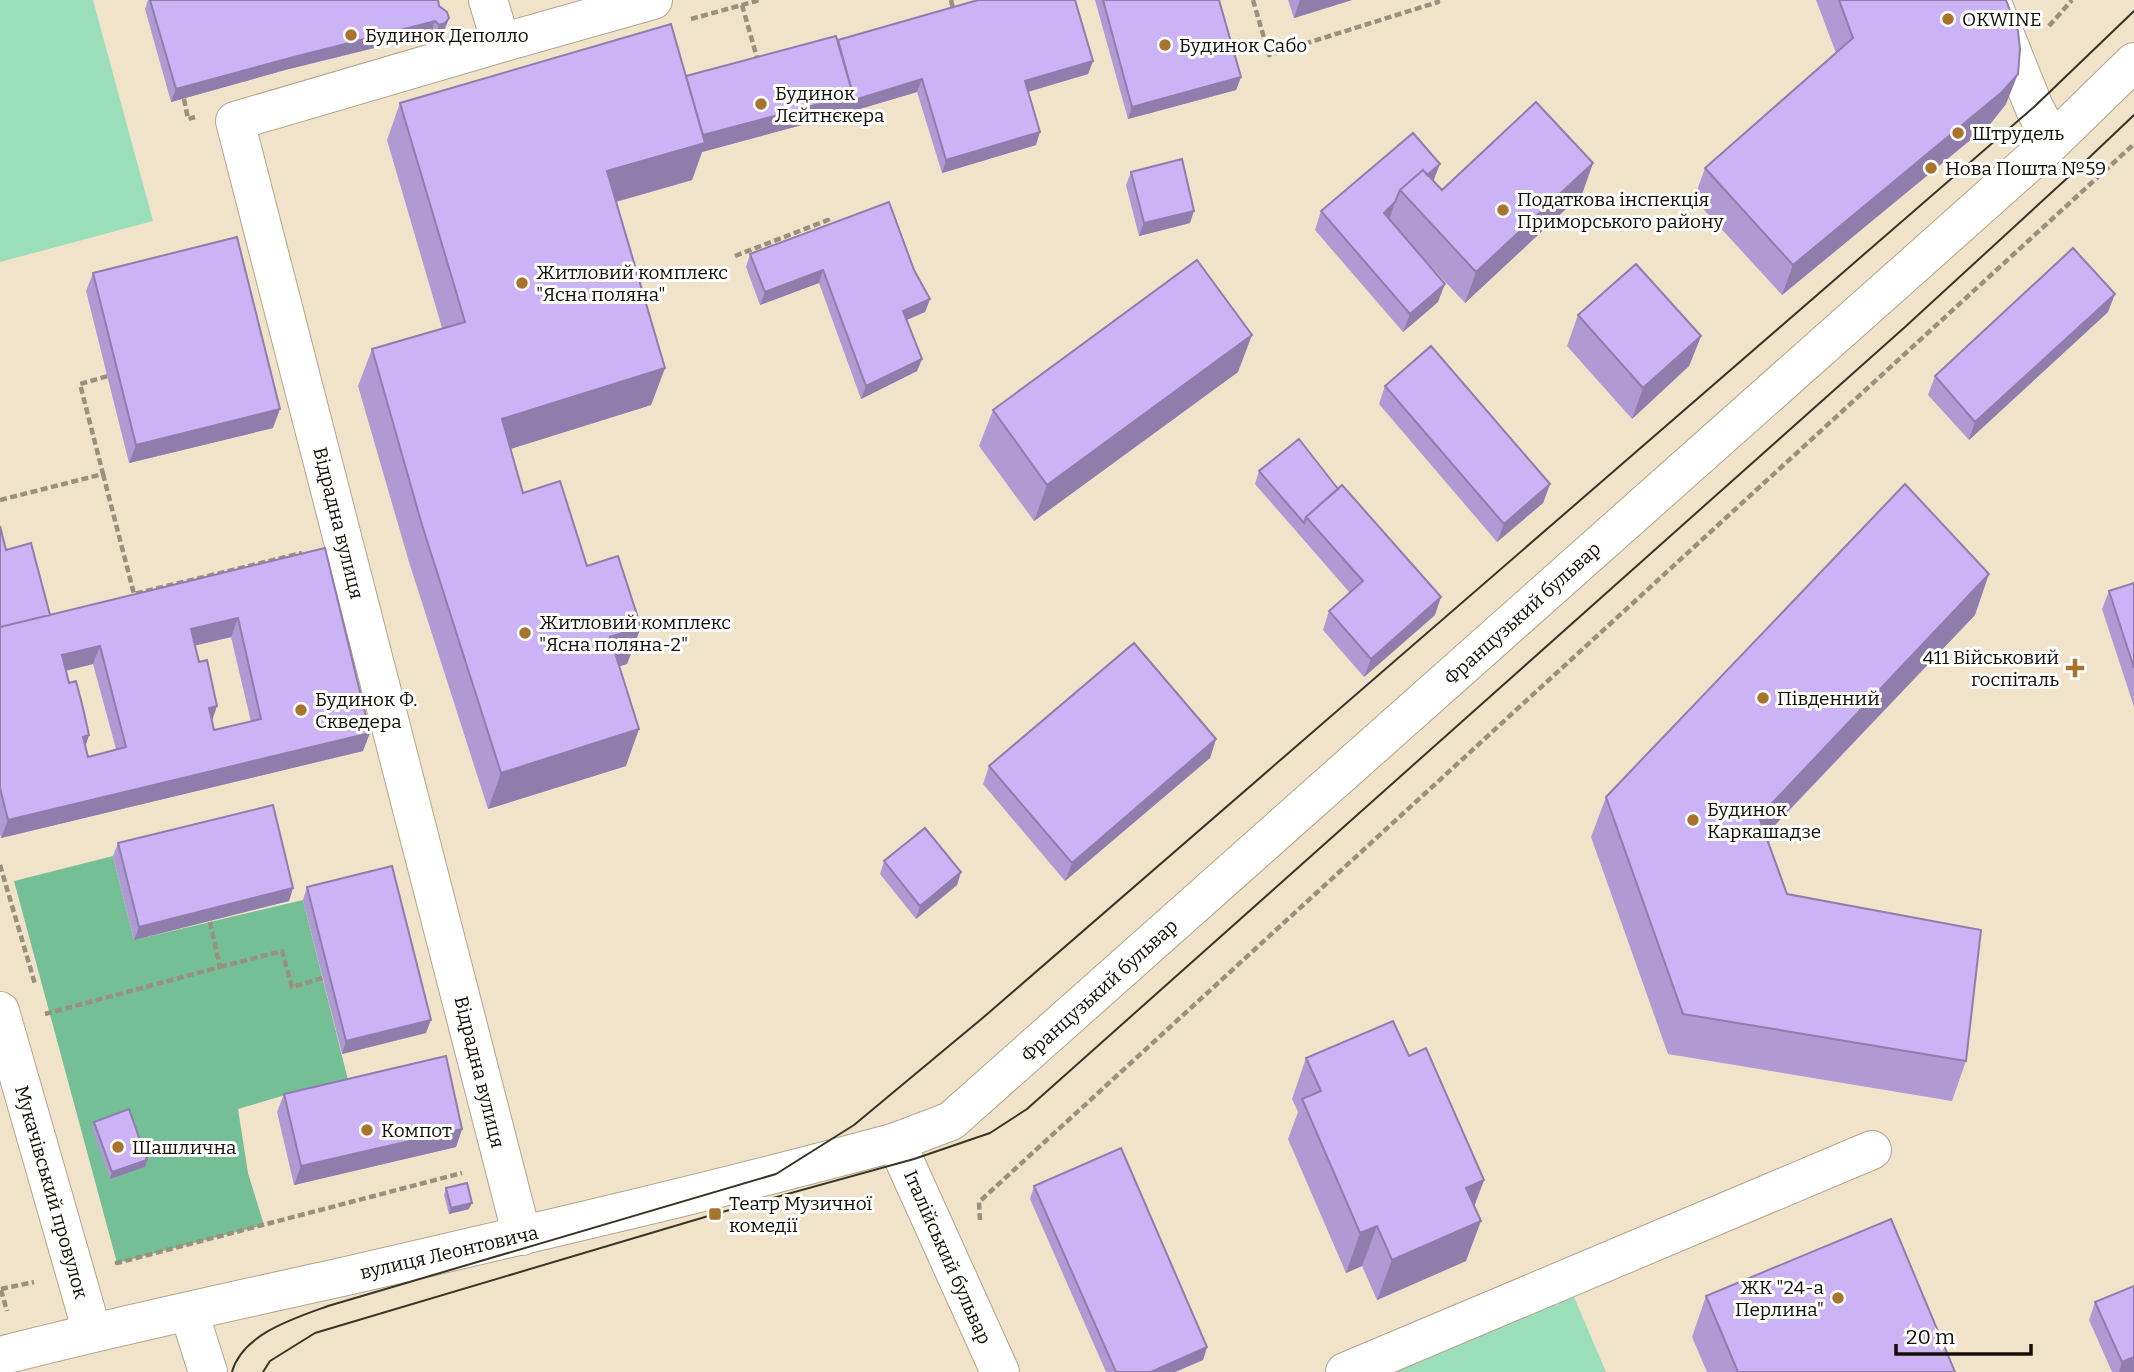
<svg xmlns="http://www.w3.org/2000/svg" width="2134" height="1372" font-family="Bitter,serif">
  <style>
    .green { fill: #9bdfba }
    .forest { fill: #75bf97 }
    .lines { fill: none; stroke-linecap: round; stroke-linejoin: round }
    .minor-casing { stroke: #b1a48c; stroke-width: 40 }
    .major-casing { stroke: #b1a48c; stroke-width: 40 }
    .path { stroke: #99907d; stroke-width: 4.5; stroke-dasharray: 7 3.5; stroke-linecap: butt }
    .minor { stroke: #fff; stroke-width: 38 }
    .major { stroke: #fff; stroke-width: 38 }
    .tram { stroke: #3a3428; stroke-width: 2 }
    .wall { fill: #af9ad3; fill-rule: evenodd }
    .shaded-wall { fill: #8f7dac }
    .building { fill: #ccb3f5; stroke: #8f7dac; stroke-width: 2; fill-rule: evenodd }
    .poi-dot { fill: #a8732d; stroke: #fff; stroke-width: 2.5 }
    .labels { text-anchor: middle; stroke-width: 6; stroke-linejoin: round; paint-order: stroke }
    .poi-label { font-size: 19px; fill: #130f06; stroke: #fff; text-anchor: start }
    .street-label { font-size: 19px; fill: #130f06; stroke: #fff }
  </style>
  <rect width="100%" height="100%" fill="#f0e3ca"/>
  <path class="green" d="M 0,0 L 93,0 L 153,221 L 0,262 Z
    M 1571,1290 L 1606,1372 L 1371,1372 Z"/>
  <path class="forest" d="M 113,856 L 134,940 L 303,900 L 348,1080 L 292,1093 L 238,1109 L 248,1173 L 264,1225 L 117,1263 L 14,881 Z"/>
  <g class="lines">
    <defs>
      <path id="minor" d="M 488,0 L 501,43 L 235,121 L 522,1236
        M 1991,0 L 2034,107 L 2052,142
        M 501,43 L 653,0
        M 0,1011 L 92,1332
        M 896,1142 L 951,1121 L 1896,281 L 2052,142 L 2134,62
        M 189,1312 L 208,1372
        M 1345,1372 L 1872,1150"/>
      <path id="major" d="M 0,1356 C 116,1326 234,1301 351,1275 C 533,1233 715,1191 896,1142 L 1000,1372"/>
    </defs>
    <use href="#minor" class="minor-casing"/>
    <use href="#major" class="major-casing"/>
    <path class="path" d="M 951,0 L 954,13
      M 1253,0 L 1269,55 L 1438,2 L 1437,0
      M 742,5 L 758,61
      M 691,19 L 760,0
      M 2049,26 L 2072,0
      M 184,99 L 188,119 L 195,117
      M 735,256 L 828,220 L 830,228
      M 103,474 L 134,594 L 302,553
      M 0,500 L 103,474 L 80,384 L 108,376
      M 0,865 L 35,984
      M 220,967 L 282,951 L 292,987 L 323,978
      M 45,1014 L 220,967 L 210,922
      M 980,1220 L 979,1202 L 2134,144
      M 117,1261 L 117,1263 L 462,1173
      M 1,1289 L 34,1282
      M 1,1290 L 7,1311"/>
    <use href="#minor" class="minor"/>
    <use href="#major" class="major"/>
    <path class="tram" d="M 232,1372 C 242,1334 295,1318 328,1306 L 776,1174 L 854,1125 L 985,1016 L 2034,107 L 2134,11
      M 263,1372 L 270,1361 L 315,1333 L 715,1214 L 914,1159 L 990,1133 L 1027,1109 L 1905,327 L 2075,171 L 2134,115"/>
  </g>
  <path class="wall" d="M 148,0 L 438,0 L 439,6 L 449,18 L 444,31 L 441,36 L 435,37 L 431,34 L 285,70 L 171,102 L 145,9 Z
    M 1095,0 L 1219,0 L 1241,77 L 1236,90 L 1128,119 Z
    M 1288,0 L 1352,0 L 1294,18 Z
    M 1816,0 L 2006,0 L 2006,104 L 1991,123 L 1782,295 L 1694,199 L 1705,168 L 1836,53 Z
    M 838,40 L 1093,61 L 1088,74 L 1028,92 L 1036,145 L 942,173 L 917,92 L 846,113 L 702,152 L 692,180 L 616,202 L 665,368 L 651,405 L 510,449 L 523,493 L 641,627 L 627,664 L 619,666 L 626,766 L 488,809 L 409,562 L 358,386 L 372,349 L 442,328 L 387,140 L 400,103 L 686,76 Z
    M 1593,163 L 1582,194 L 1465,303 L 1413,247 L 1438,302 L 1403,332 L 1315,230 L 1321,211 L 1433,181 L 1442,190 Z
    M 1131,172 L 1190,223 L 1139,236 L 1126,185 Z
    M 750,254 L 914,270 L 930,299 L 925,312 L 907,320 L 922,359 L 917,371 L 861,399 L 819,283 L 760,305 L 746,267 Z
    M 93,273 L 273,428 L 129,463 L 86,291 Z
    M 2108,312 L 1969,440 L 1928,395 L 1935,376 Z
    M 1578,315 L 1701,336 L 1689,366 L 1632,419 L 1567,346 Z
    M 1238,372 L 1034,521 L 979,446 L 993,410 Z
    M 1385,386 L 1550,484 L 1543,503 L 1497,542 L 1379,404 Z
    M 1259,471 L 1435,615 L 1364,677 L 1323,630 L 1329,611 L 1350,593 L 1255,484 Z
    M 0,526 L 6,550 L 50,615 L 325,548 L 363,751 L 1,838 L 0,834 ZM 231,637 L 251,722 L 214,730 L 195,645 ZM 93,664 L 116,749 L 88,757 L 85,746 L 89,735 L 69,683 L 66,671 Z
    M 2134,583 L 2134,707 L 2102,609 L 2109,591 Z
    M 1975,615 L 1766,835 L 1787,894 L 1966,1061 L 1952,1101 L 1668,1054 L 1591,837 L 1606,797 Z
    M 1216,739 L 1210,758 L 1065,881 L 983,784 L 989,766 Z
    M 118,843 L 293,888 L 289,901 L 134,940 L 113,856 Z
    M 884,861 L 961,872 L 957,885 L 916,919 L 880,874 Z
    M 307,887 L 426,1033 L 342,1054 L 303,900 Z
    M 1409,1056 L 1484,1180 L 1474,1206 L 1466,1261 L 1377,1300 L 1362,1266 L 1346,1273 L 1288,1139 L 1298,1112 L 1292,1099 L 1306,1058 Z
    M 284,1094 L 462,1129 L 456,1147 L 294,1185 L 277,1112 Z
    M 94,1122 L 147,1160 L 145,1167 L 110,1179 L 92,1128 Z
    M 1034,1186 L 1207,1347 L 1203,1360 L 1175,1372 L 1106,1372 L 1030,1199 Z
    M 446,1188 L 469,1209 L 449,1214 L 444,1195 Z
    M 1706,1296 L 1955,1372 L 1707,1372 L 1692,1337 Z
    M 2095,1302 L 2134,1372 L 2112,1372 L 2089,1320 Z"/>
  <path class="shaded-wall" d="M 1300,0 L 1352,0 L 1294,18 Z
    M 449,18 L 444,31 L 441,36 L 435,37 L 439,25 Z
    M 435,21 L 431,34 L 285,70 L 171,102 L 176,89 L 290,58 Z
    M 1093,61 L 1088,74 L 1020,94 L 1025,81 Z
    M 2018,74 L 2006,104 L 1991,123 L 1782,295 L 1793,265 Z
    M 1241,77 L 1236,90 L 1128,119 L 1132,107 Z
    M 922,79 L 917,92 L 846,113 L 702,152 L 692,180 L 594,208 L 607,171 L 698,137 L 853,95 Z
    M 1040,132 L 1036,145 L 942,173 L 946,160 Z
    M 1593,163 L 1582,194 L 1465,303 L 1476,272 Z
    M 1440,164 L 1433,182 L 1404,195 Z
    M 1395,202 L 1389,220 L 1384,213 Z
    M 1194,211 L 1190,223 L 1139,236 L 1144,223 Z
    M 823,270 L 819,283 L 760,305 L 765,292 Z
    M 1445,284 L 1438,302 L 1403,332 L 1410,314 Z
    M 2115,294 L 2108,312 L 1969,440 L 1975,422 Z
    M 930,299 L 925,312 L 899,323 L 903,311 Z
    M 1252,335 L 1238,372 L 1034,521 L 1047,485 Z
    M 1701,336 L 1689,366 L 1632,419 L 1643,388 Z
    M 922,359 L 917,371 L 861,399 L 866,386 Z
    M 665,368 L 651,405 L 488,456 L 502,419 Z
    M 280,409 L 273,428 L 129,463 L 136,445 Z
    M 1550,484 L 1543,503 L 1497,542 L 1504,524 Z
    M 1989,574 L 1975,615 L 1744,857 L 1759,817 Z
    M 1441,597 L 1435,615 L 1364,677 L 1371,659 Z
    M 238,618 L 231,637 L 185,648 L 191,629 Z
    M 641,627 L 627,664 L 596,674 L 610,637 Z
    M 100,646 L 93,664 L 55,673 L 62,655 Z
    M 217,706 L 211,724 L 209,708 Z
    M 639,729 L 626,766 L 488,809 L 501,773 Z
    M 370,733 L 363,751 L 1,838 L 8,820 Z
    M 89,735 L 83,754 L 83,737 Z
    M 1216,739 L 1210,758 L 1065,881 L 1072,863 Z
    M 961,872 L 957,885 L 916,919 L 920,906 Z
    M 293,888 L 289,901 L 134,940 L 139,927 Z
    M 431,1020 L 426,1033 L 342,1054 L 346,1041 Z
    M 462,1129 L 456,1147 L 294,1185 L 301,1166 Z
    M 147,1160 L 145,1167 L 110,1179 L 112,1172 Z
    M 1484,1180 L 1469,1220 L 1466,1188 Z
    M 472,1203 L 469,1209 L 449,1214 L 451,1208 Z
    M 1481,1221 L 1466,1261 L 1377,1300 L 1392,1260 Z
    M 1377,1226 L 1362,1266 L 1346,1273 L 1360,1233 Z
    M 1207,1347 L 1203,1360 L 1175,1372 L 1151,1372 Z
    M 2134,1357 L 2134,1372 L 2119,1372 L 2122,1362 Z"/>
  <path class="building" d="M 150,0 L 438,0 L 439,6 L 447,12 L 449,18 L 445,23 L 439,25 L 435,21 L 290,58 L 176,89 Z
    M 978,0 L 1075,0 L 1093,61 L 1025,81 L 1040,132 L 946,160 L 922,79 L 851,101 L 853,95 L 838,40 Z
    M 1103,0 L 1219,0 L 1241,77 L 1132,107 Z
    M 1839,0 L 2006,0 L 2018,31 L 2020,49 L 2018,74 L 2002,92 L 1793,265 L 1705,168 L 1853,38 Z
    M 671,24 L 705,143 L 607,171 L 665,368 L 502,419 L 523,493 L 560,481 L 587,566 L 618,556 L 641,627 L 610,637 L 639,729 L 501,773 L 422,525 L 372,349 L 465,322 L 400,103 Z
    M 836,36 L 853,95 L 703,135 L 686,76 Z
    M 1536,102 L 1593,163 L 1476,272 L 1400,190 L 1423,170 L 1442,190 Z
    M 1413,133 L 1440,164 L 1427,175 L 1423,170 L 1400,190 L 1395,202 L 1384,213 L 1445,284 L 1410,314 L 1321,211 Z
    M 1182,159 L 1194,211 L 1144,223 L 1131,172 Z
    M 889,202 L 914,270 L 930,299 L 903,311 L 922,359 L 866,386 L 823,270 L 765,292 L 750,254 Z
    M 237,237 L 280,409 L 136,445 L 93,273 Z
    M 2073,248 L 2115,294 L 1975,422 L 1935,376 Z
    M 1197,260 L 1252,335 L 1047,485 L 993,410 Z
    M 1636,264 L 1701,336 L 1643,388 L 1578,315 Z
    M 1431,346 L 1550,484 L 1504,524 L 1385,386 Z
    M 1299,439 L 1338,489 L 1306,517 L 1304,523 L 1259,471 Z
    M 1905,484 L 1989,574 L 1759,817 L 1787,894 L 1981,930 L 1966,1061 L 1683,1014 L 1606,797 Z
    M 1342,485 L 1441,597 L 1371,659 L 1329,611 L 1363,581 L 1306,517 Z
    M 0,526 L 6,550 L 31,543 L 50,615 L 0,627 Z
    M 325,548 L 370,733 L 8,820 L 0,788 L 0,627 ZM 238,618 L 261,719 L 214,730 L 209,708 L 217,706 L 207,660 L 199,662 L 191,629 ZM 100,646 L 126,747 L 88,757 L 83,737 L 89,735 L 83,708 L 76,681 L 69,683 L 62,655 Z
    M 2134,583 L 2134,668 L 2109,591 Z
    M 1134,643 L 1216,739 L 1072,863 L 989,766 Z
    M 273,805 L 293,888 L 139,927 L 118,843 Z
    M 925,828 L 961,872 L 920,906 L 884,861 Z
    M 392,866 L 431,1020 L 346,1041 L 307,887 Z
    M 1393,1021 L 1409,1056 L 1426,1048 L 1484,1180 L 1466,1188 L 1481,1221 L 1392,1260 L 1377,1226 L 1360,1233 L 1302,1099 L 1321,1091 L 1306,1058 Z
    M 446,1056 L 462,1129 L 301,1166 L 284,1094 Z
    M 129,1109 L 147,1160 L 112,1172 L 94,1122 Z
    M 1121,1148 L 1207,1347 L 1151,1372 L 1116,1372 L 1034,1186 Z
    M 467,1183 L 472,1203 L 451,1208 L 446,1188 Z
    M 1891,1219 L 1955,1372 L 1738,1372 L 1706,1296 Z
    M 2134,1286 L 2134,1357 L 2122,1362 L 2095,1302 Z"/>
  <g class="poi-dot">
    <circle cx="1948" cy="19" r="7"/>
    <circle cx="351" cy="35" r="7"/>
    <circle cx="1165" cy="45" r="7"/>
    <circle cx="761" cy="104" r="7"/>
    <circle cx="1958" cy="133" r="7"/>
    <circle cx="1931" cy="168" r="7"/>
    <circle cx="1503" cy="210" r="7"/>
    <circle cx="522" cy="283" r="7"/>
    <circle cx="525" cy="633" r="7"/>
    <path d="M2071.5 657.5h7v7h7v7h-7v7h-7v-7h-7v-7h7z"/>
    <circle cx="1763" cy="698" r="7"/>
    <circle cx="301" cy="710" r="7"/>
    <circle cx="1693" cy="820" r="7"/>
    <circle cx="367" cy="1130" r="7"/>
    <circle cx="118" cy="1147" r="7"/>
    <rect x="708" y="1207" width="14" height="14" rx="3.5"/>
    <circle cx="1838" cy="1298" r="7"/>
  </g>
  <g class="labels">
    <g class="poi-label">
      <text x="1962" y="26">OKWINE</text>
      <text x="365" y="42">Будинок Деполло</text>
      <text x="1179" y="52">Будинок Сабо</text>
      <text x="775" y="100">Будинок<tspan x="775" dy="22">Лєйтнєкера</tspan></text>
      <text x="1972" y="140">Штрудель</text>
      <text x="1945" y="175">Нова Пошта №59</text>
      <text x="1517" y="206">Податкова інспекція<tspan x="1517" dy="22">Приморського району</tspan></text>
      <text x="536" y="279">Житловий комплекс<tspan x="536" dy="22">"Ясна поляна"</tspan></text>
      <text x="539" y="629">Житловий комплекс<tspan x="539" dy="22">"Ясна поляна-2"</tspan></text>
      <text x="2059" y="664" text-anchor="end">411 Військовий<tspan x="2059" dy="22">госпіталь</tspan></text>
      <text x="1777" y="705">Південний</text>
      <text x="315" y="706">Будинок Ф.<tspan x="315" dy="22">Скведера</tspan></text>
      <text x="1707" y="816">Будинок<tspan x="1707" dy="22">Каркашадзе</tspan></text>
      <text x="381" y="1137">Компот</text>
      <text x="132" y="1154">Шашлична</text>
      <text x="729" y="1210">Театр Музичної<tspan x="729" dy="22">комедії</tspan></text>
      <text x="1824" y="1294" text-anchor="end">ЖК "24-а<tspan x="1824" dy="22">Перлина"</tspan></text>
    </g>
    <g class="street-label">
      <text transform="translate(339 523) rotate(76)" y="7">Відрадна вулиця</text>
      <text transform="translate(1522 613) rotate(-42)" y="7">Французький бульвар</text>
      <text transform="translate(1099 990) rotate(-42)" y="7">Французький бульвар</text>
      <text transform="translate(480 1072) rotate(76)" y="7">Відрадна вулиця</text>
      <text transform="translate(52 1192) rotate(74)" y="7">Мукачівський провулок</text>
      <text transform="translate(449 1252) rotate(-13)" y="7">вулиця Леонтовича</text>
      <text transform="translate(948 1257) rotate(66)" y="7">Італійський бульвар</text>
    </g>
  </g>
  <path d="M1896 1344v10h135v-10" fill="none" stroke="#130f06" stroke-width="3.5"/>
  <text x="1906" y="1344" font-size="21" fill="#130f06" stroke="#ffffff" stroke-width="5" paint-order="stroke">20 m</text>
</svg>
